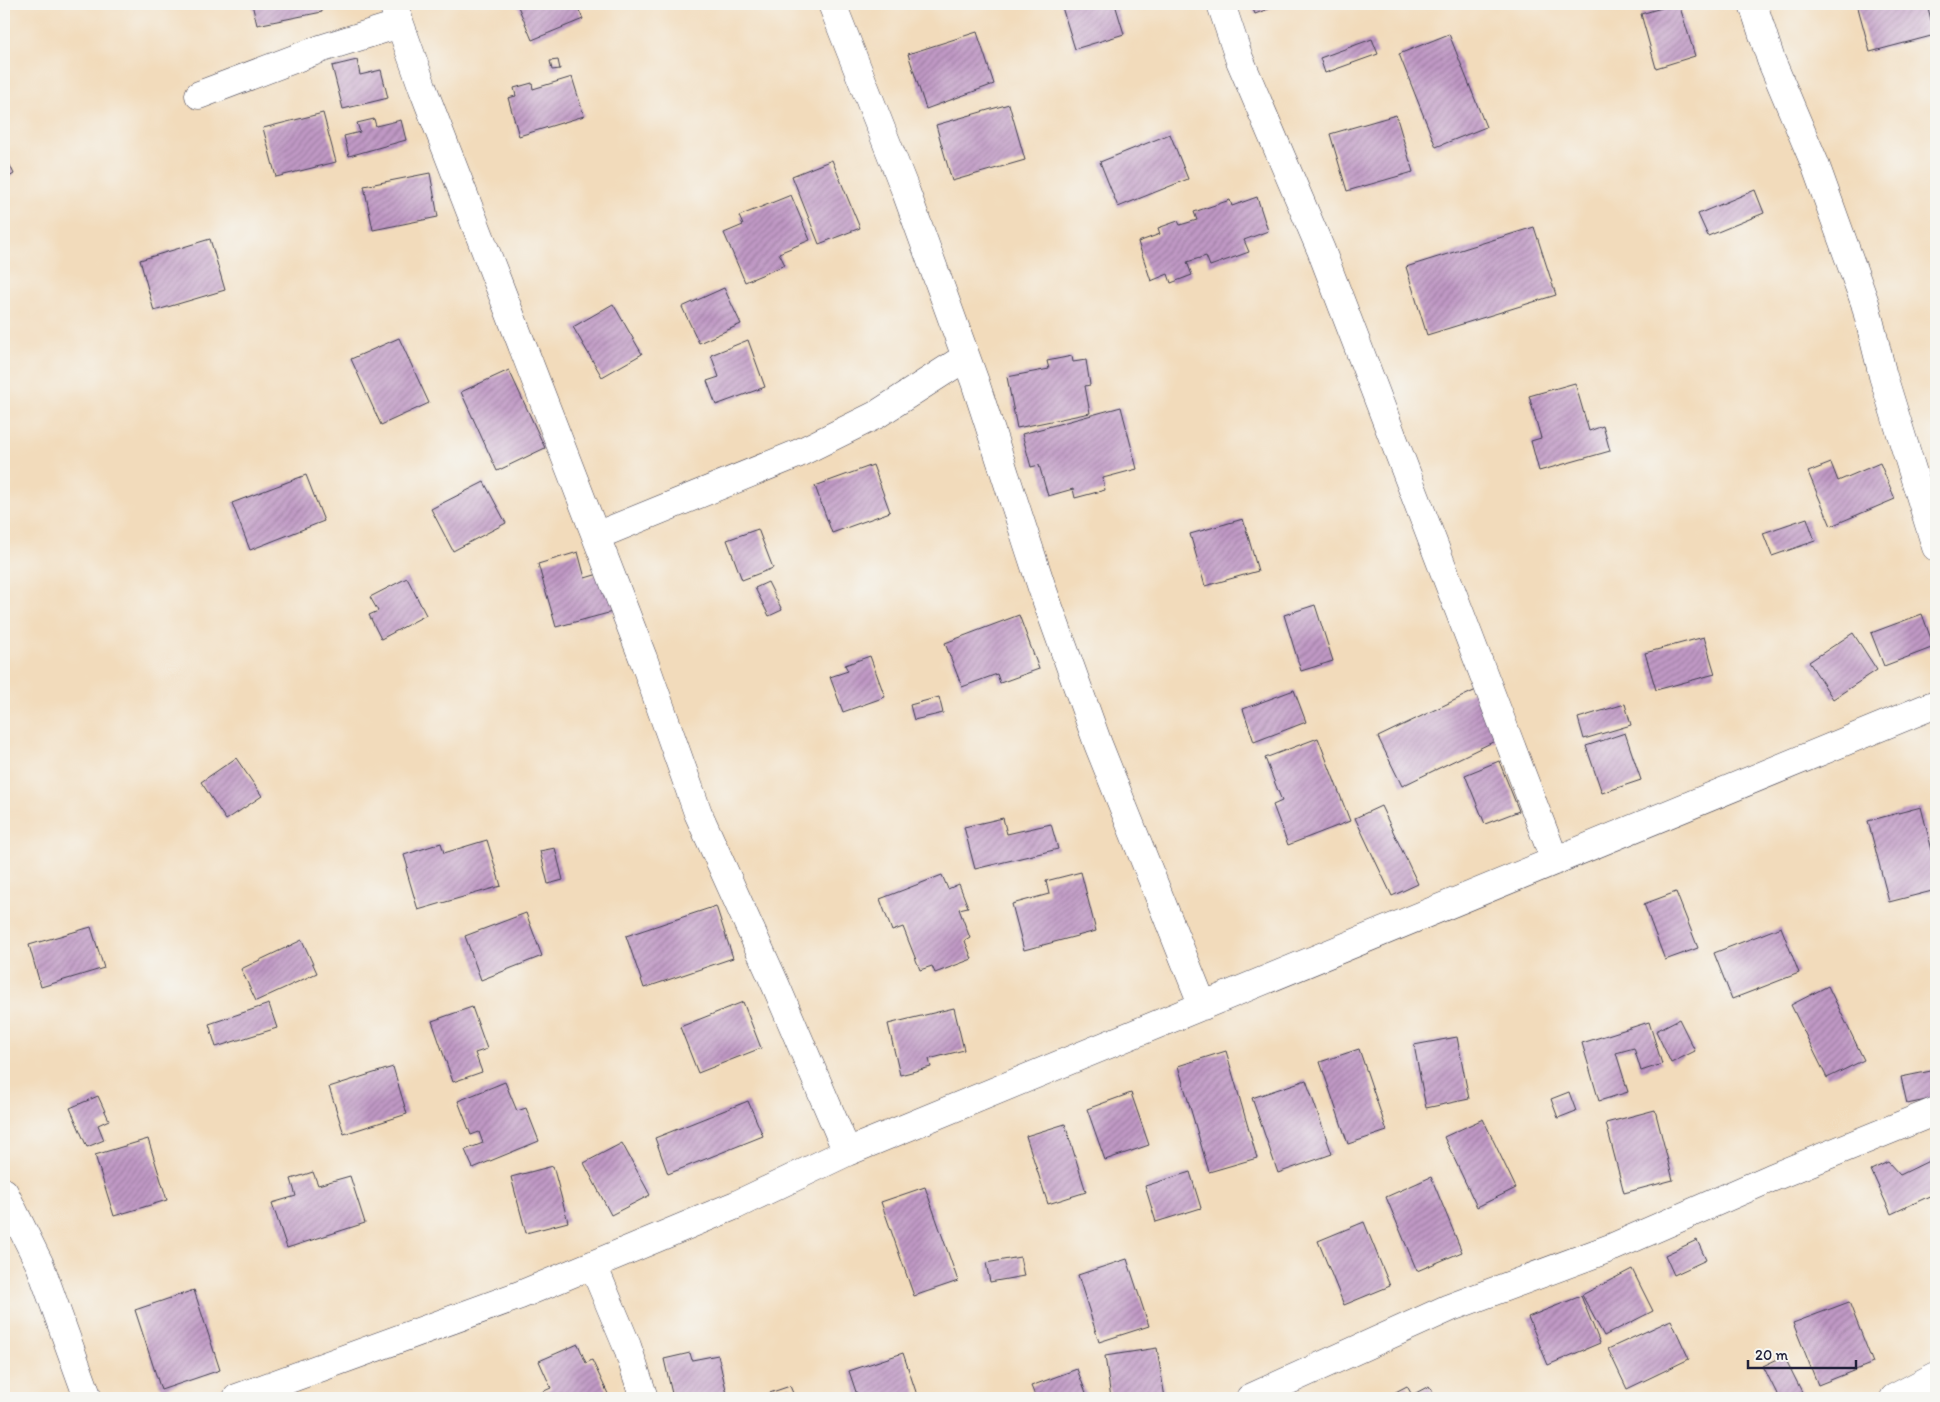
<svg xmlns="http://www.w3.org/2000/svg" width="1940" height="1402" font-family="Itim,sans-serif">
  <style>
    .building { fill: url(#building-hatch) }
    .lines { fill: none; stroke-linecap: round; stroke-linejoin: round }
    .street-casing { stroke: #413e4e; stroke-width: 29 }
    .street { stroke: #fff; stroke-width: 28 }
  </style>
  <defs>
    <pattern id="building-hatch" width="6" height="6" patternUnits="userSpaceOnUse" patternTransform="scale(1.25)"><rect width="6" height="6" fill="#c099c5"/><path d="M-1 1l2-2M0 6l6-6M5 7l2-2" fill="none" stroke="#9c7ca1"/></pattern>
  </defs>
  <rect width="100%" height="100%" fill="#f6f6f2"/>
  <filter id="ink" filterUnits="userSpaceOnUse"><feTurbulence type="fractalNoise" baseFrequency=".02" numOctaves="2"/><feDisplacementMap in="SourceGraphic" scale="10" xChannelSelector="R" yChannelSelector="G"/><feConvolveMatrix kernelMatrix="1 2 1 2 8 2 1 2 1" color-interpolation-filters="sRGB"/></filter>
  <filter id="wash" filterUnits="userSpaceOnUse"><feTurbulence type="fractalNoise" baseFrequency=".0096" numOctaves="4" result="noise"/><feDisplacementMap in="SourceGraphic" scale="20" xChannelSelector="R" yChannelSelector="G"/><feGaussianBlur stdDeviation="1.12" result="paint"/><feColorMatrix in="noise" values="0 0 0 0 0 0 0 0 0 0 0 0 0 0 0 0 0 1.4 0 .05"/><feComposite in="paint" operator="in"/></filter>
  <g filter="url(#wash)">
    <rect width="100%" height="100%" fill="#f2dbbb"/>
    <g id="blocks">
      <path class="building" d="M 252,4 L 321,4 L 322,12 L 257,25 Z
        M 517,4 L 576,4 L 583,19 L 532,40 Z
        M 1061,4 L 1115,4 L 1124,34 L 1075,49 Z
        M 1251,4 L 1281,4 L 1255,14 Z
        M 1675,4 L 1679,4 L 1695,56 L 1656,68 L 1641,14 Z
        M 1857,4 L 1927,4 L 1935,35 L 1870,52 Z
        M 977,32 L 994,84 L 926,109 L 908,54 Z
        M 1449,34 L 1486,127 L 1436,147 L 1399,54 Z
        M 1372,39 L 1378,54 L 1325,73 L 1320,58 Z
        M 357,60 L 360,75 L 381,70 L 388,98 L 343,109 L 332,66 Z
        M 558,60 L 560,69 L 552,70 L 550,61 Z
        M 572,77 L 584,116 L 519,136 L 508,98 L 516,96 L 514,88 L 532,83 L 533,89 Z
        M 1009,104 L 1025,160 L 952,181 L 936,125 Z
        M 323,113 L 336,162 L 276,177 L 263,128 Z
        M 1396,115 L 1413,172 L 1347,191 L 1330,134 Z
        M 374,119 L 376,126 L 401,120 L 406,140 L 349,156 L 344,136 L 360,132 L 357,123 Z
        M 1170,134 L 1188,179 L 1118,207 L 1100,162 Z
        M 4,153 L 14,174 L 4,180 Z
        M 832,160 L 860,228 L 819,244 L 792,176 Z
        M 430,173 L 438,217 L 373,230 L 364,186 Z
        M 1755,190 L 1764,213 L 1708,236 L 1698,214 Z
        M 791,195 L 810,240 L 779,253 L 785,265 L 745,282 L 724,233 L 743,225 L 739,216 Z
        M 1257,197 L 1268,231 L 1244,240 L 1249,252 L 1210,266 L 1206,256 L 1187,262 L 1192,275 L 1171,283 L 1168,274 L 1151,281 L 1138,242 L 1160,234 L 1158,228 L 1178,221 L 1180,225 L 1197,220 L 1194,212 L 1230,200 L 1232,206 Z
        M 1534,227 L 1556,295 L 1427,335 L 1406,267 Z
        M 210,239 L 225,290 L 154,311 L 140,260 Z
        M 724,288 L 741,324 L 699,343 L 682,307 Z
        M 613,304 L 642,354 L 602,377 L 573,327 Z
        M 399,338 L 429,403 L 381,425 L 351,359 Z
        M 748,340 L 765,387 L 716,405 L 707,381 L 719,377 L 711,355 Z
        M 1072,356 L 1073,362 L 1086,360 L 1090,385 L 1085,386 L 1090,413 L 1017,428 L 1007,377 L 1049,369 L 1047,361 Z
        M 509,370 L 545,448 L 497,471 L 461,392 Z
        M 1575,383 L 1589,431 L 1603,426 L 1610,451 L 1539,471 L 1531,441 L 1541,438 L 1529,396 Z
        M 1121,407 L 1137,469 L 1103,478 L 1105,490 L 1075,498 L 1073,489 L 1048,496 L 1039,465 L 1031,467 L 1022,434 Z
        M 1831,463 L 1838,481 L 1880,463 L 1895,499 L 1831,526 L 1808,472 Z
        M 873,465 L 890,512 L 832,533 L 815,486 Z
        M 306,475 L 324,521 L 250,550 L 232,503 Z
        M 484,482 L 506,523 L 453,551 L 431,509 Z
        M 1807,518 L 1815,541 L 1772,556 L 1763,533 Z
        M 1243,519 L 1258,571 L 1205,586 L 1190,534 Z
        M 758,529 L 773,568 L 742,580 L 727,540 Z
        M 578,552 L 585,578 L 605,572 L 616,611 L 556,627 L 538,564 Z
        M 407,578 L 426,615 L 381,639 L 369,615 L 378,611 L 370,597 Z
        M 768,582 L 782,610 L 769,616 L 755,588 Z
        M 1315,605 L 1333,661 L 1301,671 L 1284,615 Z
        M 1922,614 L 1934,647 L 1884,666 L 1871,633 Z
        M 1019,615 L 1039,669 L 1000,683 L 997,674 L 962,687 L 945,643 Z
        M 1853,633 L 1877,670 L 1833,699 L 1809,662 Z
        M 1704,637 L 1715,674 L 1656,690 L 1645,653 Z
        M 870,656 L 885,697 L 843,712 L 830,677 L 848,671 L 845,665 Z
        M 1294,690 L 1306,722 L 1254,742 L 1243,709 Z
        M 1476,690 L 1499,739 L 1402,786 L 1378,737 Z
        M 939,697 L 943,713 L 914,720 L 910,705 Z
        M 1625,704 L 1631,725 L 1584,739 L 1578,718 Z
        M 1625,733 L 1641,780 L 1602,793 L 1586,746 Z
        M 1318,738 L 1350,821 L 1288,845 L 1273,805 L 1282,801 L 1265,758 Z
        M 236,758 L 262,796 L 226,820 L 201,782 Z
        M 1499,761 L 1519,811 L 1485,824 L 1465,775 Z
        M 1381,806 L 1418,884 L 1392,896 L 1355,818 Z
        M 1921,807 L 1936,866 L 1936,890 L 1889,902 L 1868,821 Z
        M 1003,818 L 1007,834 L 1051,824 L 1058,849 L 975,869 L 964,827 Z
        M 487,840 L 501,886 L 418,910 L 406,869 L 408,868 L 404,855 L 441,843 L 444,853 Z
        M 555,848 L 563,880 L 548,884 L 540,851 Z
        M 1081,872 L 1096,931 L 1024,950 L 1012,904 L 1049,894 L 1046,881 Z
        M 942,875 L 948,889 L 959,884 L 968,907 L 959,909 L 970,938 L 965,941 L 972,959 L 935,973 L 932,966 L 920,970 L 903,927 L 892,931 L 880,899 Z
        M 1676,892 L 1698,948 L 1665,960 L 1644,904 Z
        M 716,906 L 733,958 L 644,988 L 626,936 Z
        M 526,913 L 542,956 L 481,980 L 465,936 Z
        M 91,927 L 104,968 L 41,987 L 29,945 Z
        M 1781,927 L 1799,973 L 1732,999 L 1714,953 Z
        M 302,940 L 317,973 L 256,1001 L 241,969 Z
        M 1828,986 L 1864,1060 L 1827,1078 L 1791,1005 Z
        M 743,1002 L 761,1048 L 698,1073 L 680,1027 Z
        M 269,1004 L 277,1028 L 216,1047 L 209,1024 Z
        M 472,1007 L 487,1049 L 475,1053 L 482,1072 L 453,1082 L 432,1021 Z
        M 954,1008 L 964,1050 L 929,1059 L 931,1067 L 900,1075 L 888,1024 Z
        M 1679,1019 L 1695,1051 L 1671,1063 L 1656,1031 Z
        M 1649,1022 L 1662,1064 L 1641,1071 L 1634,1048 L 1616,1053 L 1628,1092 L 1599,1101 L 1582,1043 Z
        M 1457,1037 L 1469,1099 L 1426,1108 L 1414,1045 Z
        M 1359,1049 L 1387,1131 L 1348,1144 L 1320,1062 Z
        M 1226,1051 L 1257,1158 L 1209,1172 L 1178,1066 Z
        M 393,1067 L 407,1114 L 344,1134 L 329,1087 Z
        M 1936,1070 L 1936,1098 L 1907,1104 L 1901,1077 Z
        M 1306,1080 L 1332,1154 L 1278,1173 L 1252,1098 Z
        M 505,1082 L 517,1111 L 526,1108 L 539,1141 L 473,1168 L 465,1150 L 483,1143 L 479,1132 L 471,1135 L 458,1101 Z
        M 1569,1092 L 1576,1111 L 1558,1118 L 1551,1099 Z
        M 1131,1093 L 1149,1145 L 1105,1160 L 1087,1109 Z
        M 98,1096 L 109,1120 L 98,1125 L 104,1140 L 87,1147 L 70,1108 Z
        M 748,1101 L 763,1136 L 668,1174 L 655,1138 Z
        M 1655,1110 L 1673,1180 L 1624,1193 L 1606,1123 Z
        M 1483,1119 L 1516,1188 L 1477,1207 L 1444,1137 Z
        M 1065,1124 L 1086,1192 L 1048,1204 L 1026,1136 Z
        M 148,1139 L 167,1200 L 114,1216 L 95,1155 Z
        M 622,1143 L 650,1195 L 611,1215 L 584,1163 Z
        M 1935,1158 L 1936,1193 L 1891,1214 L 1871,1170 L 1888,1162 L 1900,1175 Z
        M 553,1166 L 568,1222 L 526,1233 L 511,1177 Z
        M 313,1172 L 318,1185 L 350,1176 L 365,1223 L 287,1248 L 272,1203 L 296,1196 L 291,1179 Z
        M 1190,1172 L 1201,1208 L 1156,1222 L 1145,1186 Z
        M 1431,1177 L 1462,1252 L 1417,1271 L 1386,1197 Z
        M 925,1187 L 958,1281 L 914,1296 L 881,1202 Z
        M 1364,1222 L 1390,1286 L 1344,1305 L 1318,1241 Z
        M 1697,1240 L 1706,1260 L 1674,1275 L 1665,1255 Z
        M 1020,1257 L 1024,1276 L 990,1282 L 986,1263 Z
        M 1127,1259 L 1149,1326 L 1099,1342 L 1078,1275 Z
        M 1632,1269 L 1653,1311 L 1604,1336 L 1582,1295 Z
        M 194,1290 L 220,1370 L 161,1390 L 135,1310 Z
        M 1581,1296 L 1600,1343 L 1548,1365 L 1528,1317 Z
        M 1849,1302 L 1873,1363 L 1818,1385 L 1793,1323 Z
        M 1671,1320 L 1689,1359 L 1627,1389 L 1608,1349 Z
        M 578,1344 L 586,1363 L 592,1360 L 610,1398 L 545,1398 L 542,1392 L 551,1388 L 539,1361 Z
        M 1157,1348 L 1165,1398 L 1137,1398 L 1137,1395 L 1111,1398 L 1105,1356 Z
        M 690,1353 L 692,1360 L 718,1355 L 727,1394 L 708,1398 L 673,1398 L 664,1359 Z
        M 903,1353 L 918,1398 L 858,1398 L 849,1371 Z
        M 1784,1356 L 1805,1398 L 1779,1398 L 1763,1366 Z
        M 1077,1369 L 1088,1398 L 1036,1398 L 1031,1386 Z
        M 790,1386 L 795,1398 L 755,1398 Z
        M 1407,1386 L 1412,1395 L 1429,1386 L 1436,1398 L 1387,1398 L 1386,1397 Z"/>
    </g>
  </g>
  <g filter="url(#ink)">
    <use href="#blocks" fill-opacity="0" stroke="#413e4e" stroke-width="1"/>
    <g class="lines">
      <defs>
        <path id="street" d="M 393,4 L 423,89 L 643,658 L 698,813 L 776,986 L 847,1152
          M 832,4 L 906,192 L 975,382 L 1042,588 L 1098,744 L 1203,1006
          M 1221,4 L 1239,58 L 1321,250 L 1555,861
          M 1753,4 L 1771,60 L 1815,164 L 1865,303 L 1883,376 L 1936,547
          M 199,95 L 323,48 L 400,24
          M 596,536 L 797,454 L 876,415 L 966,357
          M 4,1192 L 40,1265 L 88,1398
          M 593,1265 L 627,1346 L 644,1398
          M 237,1398 L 520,1295 L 736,1205 L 847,1152 L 1936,704
          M 1250,1398 L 1449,1308 L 1613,1247 L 1771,1178 L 1936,1111
          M 1894,1398 L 1936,1376"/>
      </defs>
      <use href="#street" class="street-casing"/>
      <use href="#street" class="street"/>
    </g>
  </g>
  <rect width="1940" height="1402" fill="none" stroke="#f6f6f2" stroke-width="20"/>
  <path d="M1748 1360v8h108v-8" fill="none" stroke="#22223b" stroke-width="2.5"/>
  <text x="1755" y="1360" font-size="15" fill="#22223b" stroke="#f6f6f2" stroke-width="4" paint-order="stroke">20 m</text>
</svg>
